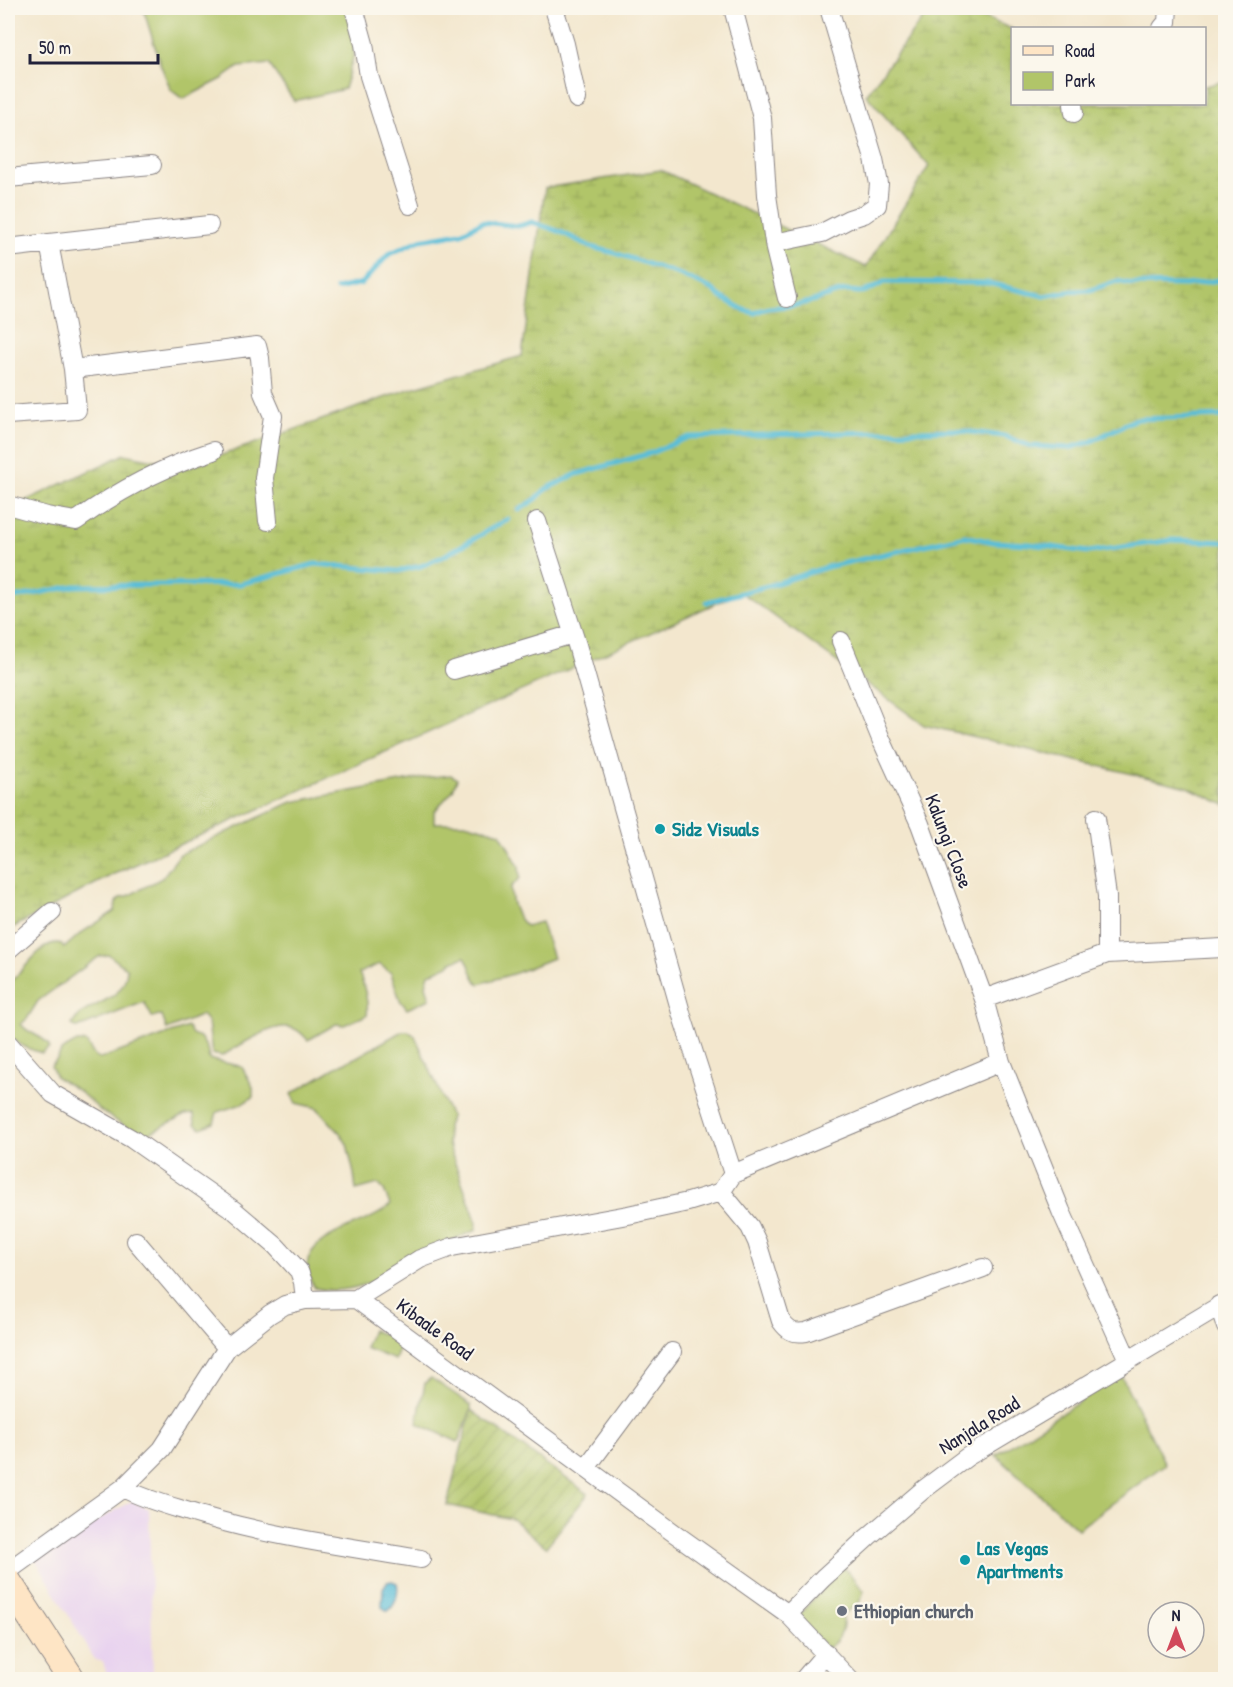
<svg xmlns="http://www.w3.org/2000/svg" width="1233" height="1687" font-family="'Patrick Hand',sans-serif">
  <style>
    .built { fill: #e8d2ef }
    .green { fill: #b1c569; stroke: #6a7452; stroke-width: 1.5 }
    .wetland { fill: url(#wetland-marsh); stroke: #6a7452; stroke-width: 1.5 }
    .garden { fill: url(#garden-furrows); stroke: #6a7452; stroke-width: 1.5 }
    .water { fill: url(#water-ripples); stroke: #3e708a; stroke-width: 1.5 }
    .lines { fill: none; stroke-linecap: round; stroke-linejoin: round }
    .stream { stroke: #5abed8; stroke-width: 5 }
    .minor-casing { stroke: #8a8484; stroke-width: 20 }
    .secondary-casing { stroke: #8a8484; stroke-width: 29 }
    .minor { stroke: #fff; stroke-width: 18 }
    .secondary { stroke: #fee5c5; stroke-width: 27 }
    .culture-dot { fill: #0f9aa8; stroke: #fbf7ec; stroke-width: 2 }
    .worship-dot { fill: #6b7280; stroke: #fbf7ec; stroke-width: 2 }
    .labels { text-anchor: middle; stroke-width: 4.5; stroke-linejoin: round; paint-order: stroke }
    .culture-label { font-size: 20px; font-weight: bold; fill: #0d838f; stroke: #fbf7ec; text-anchor: start }
    .street-label { font-size: 20px; fill: #22223b; stroke: #fbf7ec }
    .worship-label { font-size: 20px; font-weight: bold; fill: #5b616d; stroke: #fbf7ec; text-anchor: start }
  </style>
  <defs>
    <pattern id="wetland-marsh" width="20" height="14" patternUnits="userSpaceOnUse" patternTransform="scale(1.5)"><rect width="20" height="14" fill="#b1c569"/><path d="M1 5h8M5 5V1M11 12h8M15 12V8" fill="none" stroke="#98a95c"/></pattern>
    <pattern id="garden-furrows" width="10" height="10" patternUnits="userSpaceOnUse" patternTransform="scale(1.5)"><rect width="10" height="10" fill="#b1c569"/><path d="M-1 1l2-2M0 10L10 0M9 11l2-2" fill="none" stroke="#98a95c"/></pattern>
    <pattern id="water-ripples" width="26" height="14" patternUnits="userSpaceOnUse" patternTransform="scale(1.5)"><rect width="26" height="14" fill="#5abed8"/><path d="M2 4q2-2 4 0t4 0M15 11q2-2 4 0t4 0" fill="none" stroke="#4a9ab0"/></pattern>
  </defs>
  <rect width="100%" height="100%" fill="#fbf7ec"/>
  <filter id="ink" filterUnits="userSpaceOnUse"><feTurbulence type="fractalNoise" baseFrequency=".0167" numOctaves="2"/><feDisplacementMap in="SourceGraphic" scale="12" xChannelSelector="R" yChannelSelector="G"/><feConvolveMatrix kernelMatrix="1 2 1 2 8 2 1 2 1" color-interpolation-filters="sRGB"/></filter>
  <filter id="wash" filterUnits="userSpaceOnUse"><feTurbulence type="fractalNoise" baseFrequency=".008" numOctaves="4" result="noise"/><feDisplacementMap in="SourceGraphic" scale="24" xChannelSelector="R" yChannelSelector="G"/><feGaussianBlur stdDeviation="1.35" result="paint"/><feColorMatrix in="noise" values="0 0 0 0 0 0 0 0 0 0 0 0 0 0 0 0 0 1.4 0 .05"/><feComposite in="paint" operator="in"/></filter>
  <g filter="url(#wash)">
    <rect width="100%" height="100%" fill="#f3e7ce"/>
    <path class="built" d="M 132,1501 L 149,1509 L 153,1679 L 108,1679 L 103,1661 L 95,1660 L 34,1557 Z"/>
    <path class="green" d="M 143,8 L 353,8 L 359,26 L 353,58 L 344,89 L 294,101 L 269,64 L 239,67 L 222,79 L 183,99 L 171,90 L 161,66 Z
      M 451,775 L 457,779 L 453,790 L 434,812 L 434,823 L 465,823 L 500,833 L 519,866 L 520,878 L 511,887 C 511,902 515,916 526,926 L 541,922 L 553,958 L 516,973 L 479,984 C 471,976 471,966 465,957 L 451,962 L 449,965 L 429,974 L 426,985 L 430,999 L 407,1009 L 400,1000 L 391,973 L 379,964 L 359,973 C 364,984 369,1005 367,1015 L 344,1025 L 336,1024 L 308,1040 C 302,1034 297,1028 288,1027 C 270,1025 237,1047 222,1056 L 212,1054 L 208,1022 L 202,1015 L 167,1030 L 162,1016 L 152,1017 L 144,1002 L 78,1028 L 72,1025 C 84,1000 125,1006 127,969 L 109,955 L 100,956 L 38,1001 L 27,1019 L 21,1024 C 28,1035 44,1035 50,1047 L 42,1053 C 31,1050 12,1044 8,1031 C 5,1022 8,994 8,983 C 25,973 41,937 62,944 L 64,948 L 81,933 L 115,911 L 116,902 L 120,898 L 128,896 L 162,878 L 180,854 L 292,802 L 422,778 Z
      M 188,1027 L 192,1034 L 200,1037 L 207,1048 L 209,1059 C 220,1063 231,1063 242,1067 L 253,1087 L 253,1097 L 242,1104 L 217,1112 L 214,1123 L 201,1128 L 195,1124 L 194,1114 L 185,1115 L 151,1132 L 146,1140 L 101,1111 L 79,1091 L 56,1077 L 51,1066 L 58,1058 L 61,1051 L 77,1042 L 86,1042 L 95,1057 L 100,1059 Z
      M 402,1031 L 408,1031 L 415,1036 L 451,1117 L 447,1126 L 448,1144 L 477,1223 L 476,1230 C 463,1236 449,1241 437,1247 C 399,1266 360,1299 315,1288 C 312,1283 307,1276 307,1271 C 304,1231 370,1227 390,1205 L 384,1190 L 378,1184 L 356,1190 L 354,1174 L 347,1144 L 340,1133 L 317,1108 L 296,1103 L 291,1094 L 341,1064 L 357,1057 Z
      M 372,1330 L 402,1342 L 395,1360 L 365,1348 Z
      M 1121,1375 L 1165,1464 L 1078,1529 L 996,1455 Z
      M 431,1378 L 471,1405 L 471,1410 L 458,1442 L 417,1423 L 425,1383 Z
      M 843,1566 L 864,1591 L 859,1603 L 842,1615 C 845,1630 840,1641 827,1648 L 797,1617 Z"/>
    <path class="wetland" d="M 930,8 L 962,8 L 1012,29 L 1012,104 L 1204,104 L 1205,86 L 1225,81 L 1225,805 L 1188,787 L 924,725 L 741,592 L 112,875 L 8,930 L 8,509 L 125,454 L 188,467 L 415,387 L 522,356 L 545,188 L 661,170 L 866,267 L 929,166 L 866,95 Z"/>
    <path class="garden" d="M 471,1410 L 588,1494 L 546,1547 L 512,1519 L 447,1505 Z"/>
    <path class="water" d="M 392,1581 L 397,1583 C 399,1591 396,1606 388,1611 L 382,1607 L 383,1588 L 387,1582 Z"/>
    <g class="lines">
      <path class="stream" d="M 337,289 L 362,283 L 389,254 L 420,240 L 461,233 L 482,222 L 519,226 L 532,222 L 561,232 L 591,247 L 615,253 L 681,275 L 712,289 L 721,297 L 744,310 L 755,313 C 769,305 781,308 796,305 C 811,303 825,296 840,292 C 848,290 852,291 858,292 C 867,293 877,286 884,282 L 988,283 L 1044,296 L 1073,291 L 1091,290 L 1117,281 L 1131,284 L 1186,285 L 1226,279
        M 519,510 L 536,499 L 546,489 L 577,474 L 651,453 L 689,437 L 954,430 L 1004,436 L 1030,446 L 1069,448 L 1090,442 L 1136,419 L 1226,416
        M 8,599 L 74,586 L 240,584 L 315,564 L 398,571 L 421,566 L 444,556 L 508,519
        M 707,602 L 771,585 L 827,567 L 965,536 L 994,542 L 1030,544 L 1088,552 L 1173,540 L 1226,542"/>
    </g>
  </g>
  <g filter="url(#ink)">
    <g class="lines">
      <defs>
        <path id="minor" d="M 354,8 L 364,44 L 369,76 L 410,205
          M 554,8 L 565,44 L 577,99
          M 733,8 L 762,118 L 767,195 L 775,249 L 787,298
          M 1162,28 L 1167,22 L 1168,8
          M 1073,104 L 1074,113
          M 8,178 L 152,165
          M 49,243 L 209,225
          M 774,243 L 822,233 L 849,219 L 864,214 L 877,205 L 879,184 L 874,159 L 829,8
          M 8,248 L 49,243 L 73,369 L 77,410 L 8,415
          M 73,369 L 257,346 L 260,358 L 263,393 L 273,416 L 264,478 L 268,521
          M 8,505 L 47,516 L 76,521 C 119,490 163,467 213,451
          M 537,521 L 577,645 L 682,1016 L 733,1174
          M 841,641 L 881,739 L 920,824 L 984,999 L 1001,1062 L 1061,1211 L 1128,1360
          M 454,670 L 573,634
          M 1096,818 L 1107,896 L 1107,954
          M 8,950 L 52,912
          M 984,999 L 1107,954 L 1223,948
          M 8,1043 L 53,1094 L 132,1139 L 235,1211 L 276,1246 L 299,1271 L 303,1282 L 305,1300
          M 721,1192 L 750,1227 L 757,1242 L 781,1321 C 788,1331 793,1334 806,1332 L 983,1268
          M 136,1241 L 227,1348
          M 356,1299 L 420,1259 L 452,1247 L 628,1215 L 688,1202 L 721,1192 L 733,1174 L 1001,1062
          M 1219,1305 L 1226,1327
          M 586,1468 L 672,1352
          M 123,1488 C 142,1498 163,1504 183,1510 C 260,1535 341,1546 421,1559
          M 8,1571 L 123,1488 L 162,1449 L 227,1348 L 270,1314 L 285,1305 L 305,1300 L 356,1299 L 674,1533 L 788,1614 L 850,1680
          M 788,1614 L 823,1578 L 868,1537 L 923,1490 L 967,1457 L 1226,1302
          M 803,1680 L 826,1653"/>
        <path id="secondary" d="M 8,1582 L 72,1680"/>
      </defs>
      <use href="#minor" class="minor-casing"/>
      <use href="#secondary" class="secondary-casing"/>
      <use href="#minor" class="minor"/>
      <use href="#secondary" class="secondary"/>
    </g>
  </g>
  <g class="culture-dot">
    <circle cx="660" cy="829" r="6"/>
    <circle cx="965" cy="1560" r="6"/>
  </g>
  <circle class="worship-dot" cx="842" cy="1611" r="6"/>
  <g class="labels">
    <g class="culture-label">
      <text x="672" y="836">Sidz Visuals</text>
      <text x="977" y="1555">Las Vegas<tspan x="977" dy="23">Apartments</tspan></text>
    </g>
    <g class="street-label">
      <text transform="translate(949 841) rotate(69)" y="7">Kalungi Close</text>
      <text transform="translate(435 1329) rotate(36)" y="7">Kibaale Road</text>
      <text transform="translate(979 1425) rotate(-32)" y="7">Nanjala Road</text>
    </g>
    <g class="worship-label">
      <text x="854" y="1618">Ethiopian church</text>
    </g>
  </g>
  <rect width="1233" height="1687" fill="none" stroke="#fbf7ec" stroke-width="30"/>
  <rect x="1011" y="27" width="195" height="78" fill="#fbf7ec" stroke="#a4a2a5" stroke-width="1.5"/>
  <rect x="1023" y="46" width="30" height="9" fill="#fee5c5" stroke="#a4a2a5" stroke-width="1.5"/>
  <text x="1065" y="57" font-size="18" fill="#22223b">Road</text>
  <rect x="1023" y="72" width="30" height="18" fill="#b1c569" stroke="#a4a2a5" stroke-width="1.5"/>
  <text x="1065" y="87" font-size="18" fill="#22223b">Park</text>
  <g transform="translate(1176 1630)"><circle r="28" fill="#fbf7ec" stroke="#a4a2a5" stroke-width="1.5"/>
  <path d="M0-4.5L10 22L0 15L-10 22Z" fill="#d1495b"/>
  <text y="-9" font-size="16" font-weight="bold" text-anchor="middle" fill="#22223b">N</text>
  </g>
  <path d="M30 54v9h128v-9" fill="none" stroke="#22223b" stroke-width="3"/>
  <text x="39" y="54" font-size="18" fill="#22223b" stroke="#fbf7ec" stroke-width="4.5" paint-order="stroke">50 m</text>
</svg>
